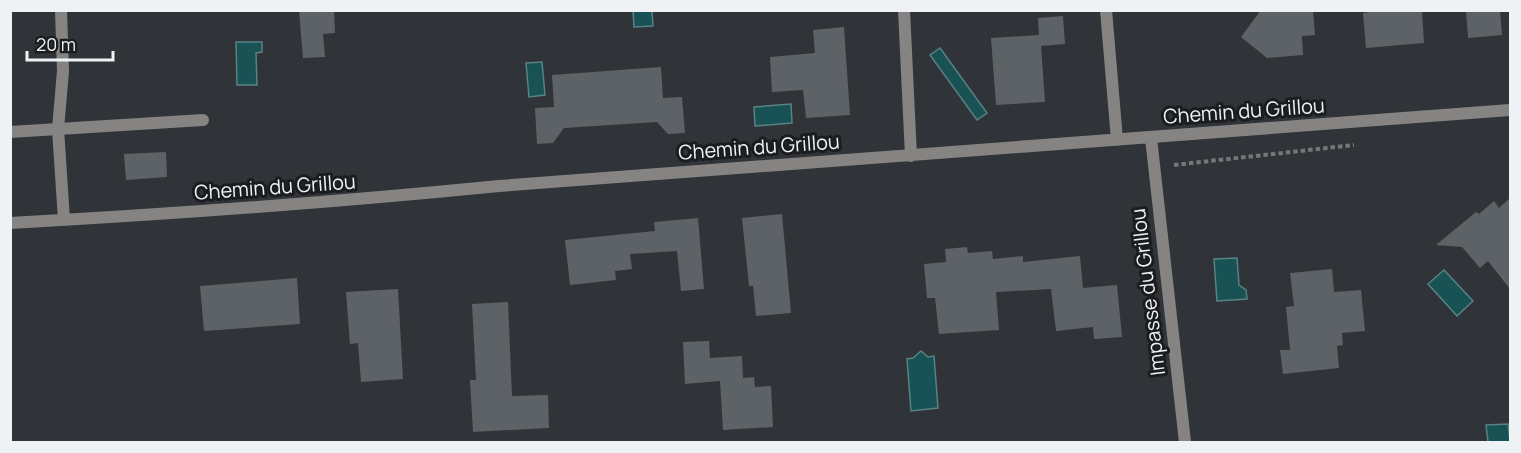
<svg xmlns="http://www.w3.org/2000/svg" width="1521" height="453" font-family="Manrope,sans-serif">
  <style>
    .water { fill: #195254; stroke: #598284; stroke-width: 1.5 }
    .building { fill: #5d6266 }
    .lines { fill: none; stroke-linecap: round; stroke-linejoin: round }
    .path { stroke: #73767a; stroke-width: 4; stroke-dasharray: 4.5 3; stroke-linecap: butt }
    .lane { stroke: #868482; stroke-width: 12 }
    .street { stroke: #868482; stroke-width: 12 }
    .labels { text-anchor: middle; stroke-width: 6; stroke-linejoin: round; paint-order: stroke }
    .street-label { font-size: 20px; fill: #eff2f4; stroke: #1a1c1d }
  </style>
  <rect width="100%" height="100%" fill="#303438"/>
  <path class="water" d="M 633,11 L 652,11 L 653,26 L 634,27 Z
    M 236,42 L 262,42 L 262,52 L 256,53 L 257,85 L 237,85 Z
    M 940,48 L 987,113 L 977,120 L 930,55 Z
    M 542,62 L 545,95 L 529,97 L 526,63 Z
    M 791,104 L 792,123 L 755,126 L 754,107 Z
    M 1237,258 L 1239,285 L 1246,290 L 1247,299 L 1217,301 L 1214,259 Z
    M 1444,270 L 1473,301 L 1457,316 L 1428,284 Z
    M 921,351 L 928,357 L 934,356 L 938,408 L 911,411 L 907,359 L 913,358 Z
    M 1508,424 L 1510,442 L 1488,442 L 1486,425 Z"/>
  <path class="building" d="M 299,10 L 334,10 L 335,33 L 323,34 L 325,57 L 303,58 Z
    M 1261,10 L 1313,10 L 1315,35 L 1302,36 L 1303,55 L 1267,58 L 1241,37 Z
    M 1384,10 L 1422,10 L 1424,43 L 1366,48 L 1363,13 Z
    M 1466,10 L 1500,10 L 1502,35 L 1468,38 Z
    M 1063,16 L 1065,44 L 1041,46 L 1045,102 L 996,105 L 991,38 L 1039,35 L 1038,18 Z
    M 844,27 L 850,115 L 806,118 L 803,90 L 772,92 L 770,57 L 815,53 L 813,30 Z
    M 661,67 L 663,98 L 682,97 L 685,133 L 668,134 L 657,122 L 564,128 L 553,143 L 537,144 L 535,108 L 554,107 L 552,75 Z
    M 166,152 L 167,177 L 126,180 L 124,154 Z
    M 1510,198 L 1510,289 L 1488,261 L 1480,268 L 1462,247 L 1436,245 L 1476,212 L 1479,214 L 1494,201 L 1499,208 Z
    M 782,214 L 791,313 L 756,316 L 753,286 L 749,286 L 742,218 Z
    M 698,218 L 704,289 L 681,291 L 677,251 L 630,254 L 632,269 L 615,271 L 616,280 L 570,285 L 565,240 L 655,231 L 654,222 Z
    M 967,247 L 968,253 L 992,251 L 993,259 L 1023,256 L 1023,262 L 1080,256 L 1083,288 L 1117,285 L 1122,337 L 1094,339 L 1093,327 L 1056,331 L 1051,289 L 996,292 L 999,330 L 939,334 L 935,298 L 927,298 L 924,264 L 946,262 L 945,249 Z
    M 1332,269 L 1334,292 L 1361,290 L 1365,331 L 1342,333 L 1343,345 L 1337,346 L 1339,368 L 1283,374 L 1280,350 L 1290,350 L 1286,307 L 1294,306 L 1290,273 Z
    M 297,278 L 300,324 L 204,331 L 200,286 Z
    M 398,289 L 403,379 L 361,382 L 358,343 L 350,344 L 346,292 Z
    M 508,302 L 512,396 L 548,395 L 549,428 L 473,432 L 470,380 L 476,380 L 472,304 Z
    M 709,341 L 710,358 L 742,356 L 743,378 L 754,377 L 755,387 L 771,386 L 773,427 L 723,430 L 720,381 L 685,384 L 683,342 Z"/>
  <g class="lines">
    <path class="path" d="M 1174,165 L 1354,145"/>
    <path class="lane" d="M 10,132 L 203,120"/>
    <path class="street" d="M 61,10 L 63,71 L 58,129 L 64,220
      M 904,10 L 911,156
      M 1106,10 L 1117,140
      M 1151,138 L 1185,442
      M 10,223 C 174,214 337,202 499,186 L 1510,110"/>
  </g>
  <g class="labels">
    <g class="street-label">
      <text transform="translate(1244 111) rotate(-4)" y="7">Chemin du Grillou</text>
      <text transform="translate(759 147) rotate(-4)" y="7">Chemin du Grillou</text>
      <text transform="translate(275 187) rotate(-4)" y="7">Chemin du Grillou</text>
      <text transform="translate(1148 292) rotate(-97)" y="7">Impasse du Grillou</text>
    </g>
  </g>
  <rect width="1521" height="453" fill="none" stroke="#eff2f4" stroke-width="24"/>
  <path d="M27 51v9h86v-9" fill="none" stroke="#eff2f4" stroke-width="3"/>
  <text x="36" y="51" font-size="18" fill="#eff2f4" stroke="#1a1c1d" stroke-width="4.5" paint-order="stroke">20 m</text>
</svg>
